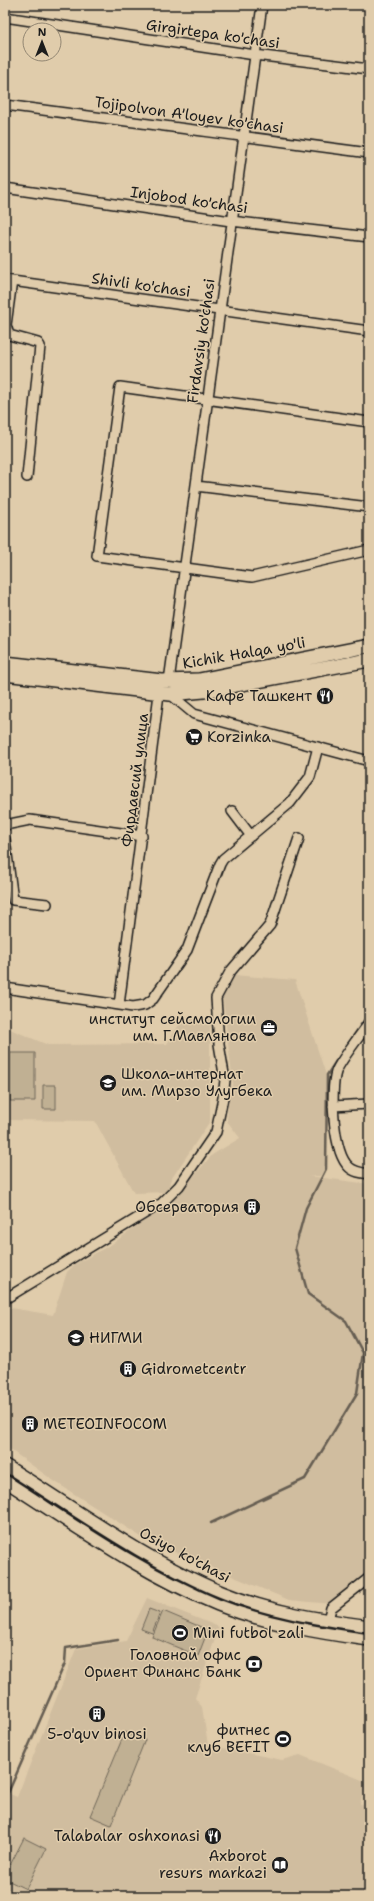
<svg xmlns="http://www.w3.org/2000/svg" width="374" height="1901" font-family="'Shantell Sans',sans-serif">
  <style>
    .built { fill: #d0bd9f }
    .green { fill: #c0b093; stroke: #6e6658 }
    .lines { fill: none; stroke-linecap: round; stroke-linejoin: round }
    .stream { stroke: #655d51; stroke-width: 2.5 }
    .minor-casing { stroke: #1c1c1c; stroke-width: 12 }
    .major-casing { stroke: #1c1c1c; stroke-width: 14 }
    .highway-casing { stroke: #1c1c1c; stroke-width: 16 }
    .minor { stroke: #e0ccab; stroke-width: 9 }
    .major { stroke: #e0ccab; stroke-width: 11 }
    .highway { stroke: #e0ccab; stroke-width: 13 }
    .labels { text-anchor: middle; stroke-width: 3; stroke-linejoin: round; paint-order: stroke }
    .street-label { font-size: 15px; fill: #1c1c1c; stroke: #e0ccab }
    .poi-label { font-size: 15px; fill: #1c1c1c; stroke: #e0ccab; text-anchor: end }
  </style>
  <rect width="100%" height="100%" fill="#e0ccab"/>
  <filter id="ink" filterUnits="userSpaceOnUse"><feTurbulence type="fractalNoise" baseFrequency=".025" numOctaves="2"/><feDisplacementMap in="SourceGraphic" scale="8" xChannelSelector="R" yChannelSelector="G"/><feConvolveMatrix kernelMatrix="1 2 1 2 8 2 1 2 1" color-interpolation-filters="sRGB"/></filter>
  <g filter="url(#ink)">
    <path class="built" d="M 220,974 L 295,980 L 326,1075 L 325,1169 L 320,1176 L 309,1176 L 369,1184 L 369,1573 L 331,1604 L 289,1600 L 146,1540 L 54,1481 L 5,1446 L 5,1307 L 53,1315 L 67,1272 L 74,1265 L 112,1244 L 174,1199 L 212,1155 L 240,1138 L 227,1121 L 228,1105 L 233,1084 Z
      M 184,1017 L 210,1019 L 210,1121 L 170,1181 L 169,1192 L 134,1193 L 95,1121 L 5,1120 L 5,1027 L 48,1045 L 167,1044 Z
      M 147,1598 L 219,1627 L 195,1698 L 202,1707 L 208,1745 L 282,1760 L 300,1755 L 367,1782 L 360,1804 L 369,1807 L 369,1896 L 5,1896 L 5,1792 L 17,1797 L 76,1649 L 126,1641 Z"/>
    <path class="green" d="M 10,1053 L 35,1053 L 35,1101 L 10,1101 Z
      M 43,1085 L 56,1085 L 56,1109 L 43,1109 Z
      M 149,1609 L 160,1613 L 152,1633 L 141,1629 Z
      M 163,1611 L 208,1630 L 198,1656 L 152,1637 Z
      M 125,1732 L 145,1740 L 111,1825 L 90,1816 Z
      M 24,1838 L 46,1849 L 26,1889 L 5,1879 L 5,1875 Z"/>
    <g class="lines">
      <path class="stream" d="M 348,1044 L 369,1013
        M 211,1523 L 305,1479 L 357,1393 L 363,1353 L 346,1321 L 308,1294 L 295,1248 L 306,1208 L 326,1169 L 327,1075 L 336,1061
        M 5,1800 L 65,1663 L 66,1648 L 118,1640"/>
      <defs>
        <path id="minor" d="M 5,17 L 255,55 L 369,69
          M 5,105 L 369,153
          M 5,188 L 231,221 L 369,237
          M 5,280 L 369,331
          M 12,281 L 6,325 L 9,335 L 38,343 L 40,346 L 27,477
          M 369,422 L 120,387 L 97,556 L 252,577 L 369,550
          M 196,486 L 369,507
          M 169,681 L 262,5
          M 170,694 L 194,714 L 369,761
          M 232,811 L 251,836
          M 5,825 L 30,820 L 142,836
          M 5,839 L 13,900 L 47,904
          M 5,988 L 133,1007 L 145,1005 L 153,999 L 187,950 L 220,864 L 223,859 L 290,803 L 310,777 L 318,747
          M 119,1005 L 159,694
          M 369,1023 C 362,1033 339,1062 336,1072 C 330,1091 333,1153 349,1167 C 354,1172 362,1173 369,1174
          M 333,1106 L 369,1104
          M 5,1299 L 162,1203 L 179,1186 L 216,1132 L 223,1098 L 225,1080 L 219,1044 L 216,998 L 230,972 L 270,925 L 299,838
          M 328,1620 L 331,1608 L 369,1578"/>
        <path id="major" d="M 5,1465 C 74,1508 147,1561 222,1592 C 268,1611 319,1619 369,1626
          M 5,1481 C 74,1525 142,1574 218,1605 C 266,1624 318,1633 369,1640"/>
        <path id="highway" d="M 5,663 L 162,681 L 199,680 L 369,646
          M 5,674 L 170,694 L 204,691 L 369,660"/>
      </defs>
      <use href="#minor" class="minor-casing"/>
      <use href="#major" class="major-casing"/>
      <use href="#highway" class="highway-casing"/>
      <use href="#minor" class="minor"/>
      <use href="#major" class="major"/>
      <use href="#highway" class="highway"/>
    </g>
  </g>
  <defs>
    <symbol id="restaurant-disc" viewBox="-11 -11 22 22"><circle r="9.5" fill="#1c1c1c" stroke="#e0ccab"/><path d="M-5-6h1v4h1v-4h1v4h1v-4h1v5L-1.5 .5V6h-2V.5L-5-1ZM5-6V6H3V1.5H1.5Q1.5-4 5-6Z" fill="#fff"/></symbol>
    <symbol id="supermarket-disc" viewBox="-11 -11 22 22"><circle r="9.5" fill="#1c1c1c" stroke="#e0ccab"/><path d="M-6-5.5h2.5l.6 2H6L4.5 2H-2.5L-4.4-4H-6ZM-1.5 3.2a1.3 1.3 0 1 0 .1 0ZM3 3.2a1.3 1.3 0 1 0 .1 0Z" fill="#fff"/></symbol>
    <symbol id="office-disc" viewBox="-11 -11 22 22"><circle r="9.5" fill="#1c1c1c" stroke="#e0ccab"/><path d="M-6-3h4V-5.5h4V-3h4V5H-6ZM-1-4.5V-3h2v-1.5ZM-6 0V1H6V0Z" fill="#fff"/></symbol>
    <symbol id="school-disc" viewBox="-11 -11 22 22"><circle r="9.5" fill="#1c1c1c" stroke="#e0ccab"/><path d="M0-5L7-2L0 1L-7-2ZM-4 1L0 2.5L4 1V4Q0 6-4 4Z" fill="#fff"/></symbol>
    <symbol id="building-disc" viewBox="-11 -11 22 22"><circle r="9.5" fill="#1c1c1c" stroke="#e0ccab"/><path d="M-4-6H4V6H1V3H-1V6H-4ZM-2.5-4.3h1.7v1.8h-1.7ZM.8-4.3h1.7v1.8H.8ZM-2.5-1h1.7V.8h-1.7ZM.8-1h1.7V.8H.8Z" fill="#fff"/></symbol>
    <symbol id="university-disc" viewBox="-11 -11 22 22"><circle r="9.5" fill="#1c1c1c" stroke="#e0ccab"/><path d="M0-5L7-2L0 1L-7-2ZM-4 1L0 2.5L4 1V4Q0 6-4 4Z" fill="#fff"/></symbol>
    <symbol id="stadium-disc" viewBox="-11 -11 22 22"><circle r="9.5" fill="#1c1c1c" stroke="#e0ccab"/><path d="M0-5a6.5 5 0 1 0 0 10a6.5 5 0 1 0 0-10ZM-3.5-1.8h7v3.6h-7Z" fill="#fff"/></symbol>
    <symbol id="bank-disc" viewBox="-11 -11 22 22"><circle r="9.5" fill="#1c1c1c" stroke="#e0ccab"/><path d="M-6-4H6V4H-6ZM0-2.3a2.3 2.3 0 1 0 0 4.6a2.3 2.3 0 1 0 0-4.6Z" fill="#fff"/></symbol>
    <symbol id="library-disc" viewBox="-11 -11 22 22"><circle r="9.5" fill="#1c1c1c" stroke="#e0ccab"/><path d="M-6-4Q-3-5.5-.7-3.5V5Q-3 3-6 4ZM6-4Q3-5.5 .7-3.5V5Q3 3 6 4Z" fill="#fff"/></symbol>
  </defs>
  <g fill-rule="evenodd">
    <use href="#restaurant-disc" x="315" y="686" width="20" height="20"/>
    <use href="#supermarket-disc" x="184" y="727" width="20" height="20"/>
    <use href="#office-disc" x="259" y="1018" width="20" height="20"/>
    <use href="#school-disc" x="98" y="1073" width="20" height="20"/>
    <use href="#building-disc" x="242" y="1197" width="20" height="20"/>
    <use href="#university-disc" x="66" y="1328" width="20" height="20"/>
    <use href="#building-disc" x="118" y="1359" width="20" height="20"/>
    <use href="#building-disc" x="20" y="1414" width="20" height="20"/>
    <use href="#stadium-disc" x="170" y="1623" width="20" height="20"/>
    <use href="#bank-disc" x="244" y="1654" width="20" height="20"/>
    <use href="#building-disc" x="87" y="1704" width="20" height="20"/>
    <use href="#stadium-disc" x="273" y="1729" width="20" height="20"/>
    <use href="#restaurant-disc" x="203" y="1826" width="20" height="20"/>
    <use href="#library-disc" x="270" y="1855" width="20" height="20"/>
  </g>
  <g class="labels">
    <g class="street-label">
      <text transform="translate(213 34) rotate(8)" y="5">Girgirtepa ko'chasi</text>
      <text transform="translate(189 115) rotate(8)" y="5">Tojipolvon A'loyev ko'chasi</text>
      <text transform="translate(189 200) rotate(8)" y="5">Injobod ko'chasi</text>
      <text transform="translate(141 285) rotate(8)" y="5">Shivli ko'chasi</text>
      <text transform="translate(201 341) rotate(-82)" y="5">Firdavsiy ko'chasi</text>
      <text transform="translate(244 653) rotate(-10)" y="5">Kichik Halqa yo'li</text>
      <text transform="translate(135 780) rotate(-83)" y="5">Фирдавсий улица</text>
      <text transform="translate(185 1555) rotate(28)" y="5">Osiyo ko'chasi</text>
    </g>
    <g class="poi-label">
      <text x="312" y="701">Кафе Ташкент</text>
      <text x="207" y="742" text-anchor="start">Korzinka</text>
      <text x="256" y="1024">институт сейсмологии<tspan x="256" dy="17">им. Г.Мавлянова</tspan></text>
      <text x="121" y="1079" text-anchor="start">Школа-интернат<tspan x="121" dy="17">им. Мирзо Улугбека</tspan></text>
      <text x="239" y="1212">Обсерватория</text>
      <text x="89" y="1343" text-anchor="start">НИГМИ</text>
      <text x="141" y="1374" text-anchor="start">Gidrometcentr</text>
      <text x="43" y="1429" text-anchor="start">METEOINFOCOM</text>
      <text x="193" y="1638" text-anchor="start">Mini futbol zali</text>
      <text x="241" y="1660">Головной офис<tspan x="241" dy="17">Ориент Финанс Банк</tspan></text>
      <text x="270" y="1735">фитнес<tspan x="270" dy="17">клуб BEFIT</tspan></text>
      <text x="97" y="1739" text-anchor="middle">5-o'quv binosi</text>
      <text x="200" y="1841">Talabalar oshxonasi</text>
      <text x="267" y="1861">Axborot<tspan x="267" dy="17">resurs markazi</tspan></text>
    </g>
  </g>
  <rect width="374" height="1901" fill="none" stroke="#e0ccab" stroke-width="20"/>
  <rect x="10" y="10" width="354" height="1881" fill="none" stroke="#1c1c1c" stroke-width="1.5" filter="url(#ink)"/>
  <g transform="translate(42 42)"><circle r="19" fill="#e0ccab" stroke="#928672"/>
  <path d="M0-3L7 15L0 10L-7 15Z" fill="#1c1c1c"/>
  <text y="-6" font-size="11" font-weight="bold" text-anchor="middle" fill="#1c1c1c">N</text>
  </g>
</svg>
